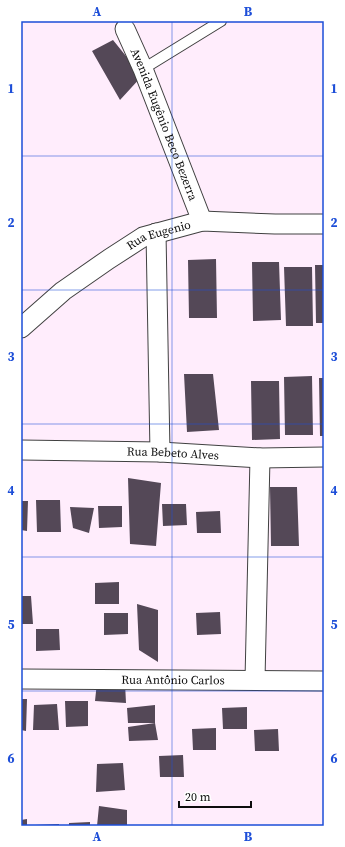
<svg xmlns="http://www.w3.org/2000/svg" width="345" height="847" font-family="'Source Serif 4',serif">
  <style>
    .building { fill: #544857 }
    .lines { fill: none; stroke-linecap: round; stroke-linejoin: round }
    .service-casing { stroke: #404040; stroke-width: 12 }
    .minor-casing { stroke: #404040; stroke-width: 21 }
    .service { stroke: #fff; stroke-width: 10 }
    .minor { stroke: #fff; stroke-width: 19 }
    .grid { fill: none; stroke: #1d4ed8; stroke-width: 1; stroke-opacity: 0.55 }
    .labels { text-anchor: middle; stroke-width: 4; stroke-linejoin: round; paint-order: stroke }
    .street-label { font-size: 12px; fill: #0d0d0d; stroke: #fff }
    .neatline { fill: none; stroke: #1d4ed8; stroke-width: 1.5 }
    .grid-label { font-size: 13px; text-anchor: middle; font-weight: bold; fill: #1d4ed8 }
  </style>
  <rect width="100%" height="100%" fill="#ffedfc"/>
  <path class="building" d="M 113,40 L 142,76 L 120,100 L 92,51 Z
    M 216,259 L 217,318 L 189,318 L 188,260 Z
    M 252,262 L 279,262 L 281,320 L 253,321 Z
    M 315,265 L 324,265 L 324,323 L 316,323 Z
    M 284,267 L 312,267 L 313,326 L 286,326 Z
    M 184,374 L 213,374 L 219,430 L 187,432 Z
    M 312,376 L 313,435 L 285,435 L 284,377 Z
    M 319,378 L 324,378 L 324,436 L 320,436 Z
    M 251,381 L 279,381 L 280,439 L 252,440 Z
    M 128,478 L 161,483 L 156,546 L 130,544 Z
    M 270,487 L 297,487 L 299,546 L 271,546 Z
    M 36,500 L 60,500 L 61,532 L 37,532 Z
    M 21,501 L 28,501 L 27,531 L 21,530 Z
    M 162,504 L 186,504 L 187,525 L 163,526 Z
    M 98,506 L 122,506 L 122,527 L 99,528 Z
    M 70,507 L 94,508 L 89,533 L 73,528 Z
    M 220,511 L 221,533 L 197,533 L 196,512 Z
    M 119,582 L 119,604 L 95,604 L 95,583 Z
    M 21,596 L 31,596 L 33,624 L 21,624 Z
    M 137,604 L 158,610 L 158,662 L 139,650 Z
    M 220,612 L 221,634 L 197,635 L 196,613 Z
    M 104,613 L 128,613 L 128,634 L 104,635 Z
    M 36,629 L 59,629 L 60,650 L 36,651 Z
    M 97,682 L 125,683 L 126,703 L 95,701 Z
    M 21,699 L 27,699 L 26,731 L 21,730 Z
    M 65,701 L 88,701 L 88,726 L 66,727 Z
    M 57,704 L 59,730 L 33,730 L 34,705 Z
    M 155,705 L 155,723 L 158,740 L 129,741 L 128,727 L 155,723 L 128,723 L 127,708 Z
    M 247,707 L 247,729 L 223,729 L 222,708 Z
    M 216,728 L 216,750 L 193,750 L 192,729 Z
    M 278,729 L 279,751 L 255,751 L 254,730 Z
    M 183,755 L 184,777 L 160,777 L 159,756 Z
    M 123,763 L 125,790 L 96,792 L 97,764 Z
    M 99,806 L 127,810 L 127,826 L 97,826 Z
    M 27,819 L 27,826 L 21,826 L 21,820 Z
    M 90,822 L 90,826 L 69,826 L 69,823 Z
    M 59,824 L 59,826 L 35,826 L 35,825 Z"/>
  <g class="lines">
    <defs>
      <path id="service" d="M 143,69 L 221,21"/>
      <g id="minor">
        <path id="s1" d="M 125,29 L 143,69 L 202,221"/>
        <path d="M 156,233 L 160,452"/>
        <path id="s2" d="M 21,328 L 63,291 L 109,259 L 143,237 L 202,221 L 275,224 L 324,224"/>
        <path id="s3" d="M 21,450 L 160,452 L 260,458 L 324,457"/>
        <path id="s4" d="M 21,679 L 324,681"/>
        <path d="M 255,680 L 260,458"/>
      </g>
    </defs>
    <use href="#service" class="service-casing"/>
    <use href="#minor" class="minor-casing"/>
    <use href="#service" class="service"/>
    <use href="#minor" class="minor"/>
  </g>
  <path class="grid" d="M 172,21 L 172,826M 21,156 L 324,156M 21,290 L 324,290M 21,424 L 324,424M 21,557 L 324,557M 21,691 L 324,691"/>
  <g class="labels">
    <g class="street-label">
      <text dy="4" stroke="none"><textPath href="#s1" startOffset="103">Avenida Eugênio Beco Bezerra</textPath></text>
      <text dy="4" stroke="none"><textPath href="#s2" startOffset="168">Rua Eugenio</textPath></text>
      <text dy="4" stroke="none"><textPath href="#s3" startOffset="152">Rua Bebeto Alves</textPath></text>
      <text dy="4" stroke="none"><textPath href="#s4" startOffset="152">Rua Antônio Carlos</textPath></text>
    </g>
  </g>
  <rect width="345" height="847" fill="none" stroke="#ffffff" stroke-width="44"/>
  <path d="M179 801v6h72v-6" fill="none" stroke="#0d0d0d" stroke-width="2"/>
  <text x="185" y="801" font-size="12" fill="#0d0d0d" stroke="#ffffff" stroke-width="3" paint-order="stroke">20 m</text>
  <rect x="22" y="22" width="301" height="803" class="neatline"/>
  <g class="grid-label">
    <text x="97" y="16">A</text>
    <text x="248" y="16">B</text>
    <text x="11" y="93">1</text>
    <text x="334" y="93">1</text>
    <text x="11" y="227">2</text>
    <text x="334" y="227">2</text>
    <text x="11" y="361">3</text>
    <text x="334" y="361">3</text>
    <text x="11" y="495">4</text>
    <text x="334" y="495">4</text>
    <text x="11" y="629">5</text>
    <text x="334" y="629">5</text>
    <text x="11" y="763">6</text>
    <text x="334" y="763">6</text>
    <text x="97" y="841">A</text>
    <text x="248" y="841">B</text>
  </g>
</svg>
